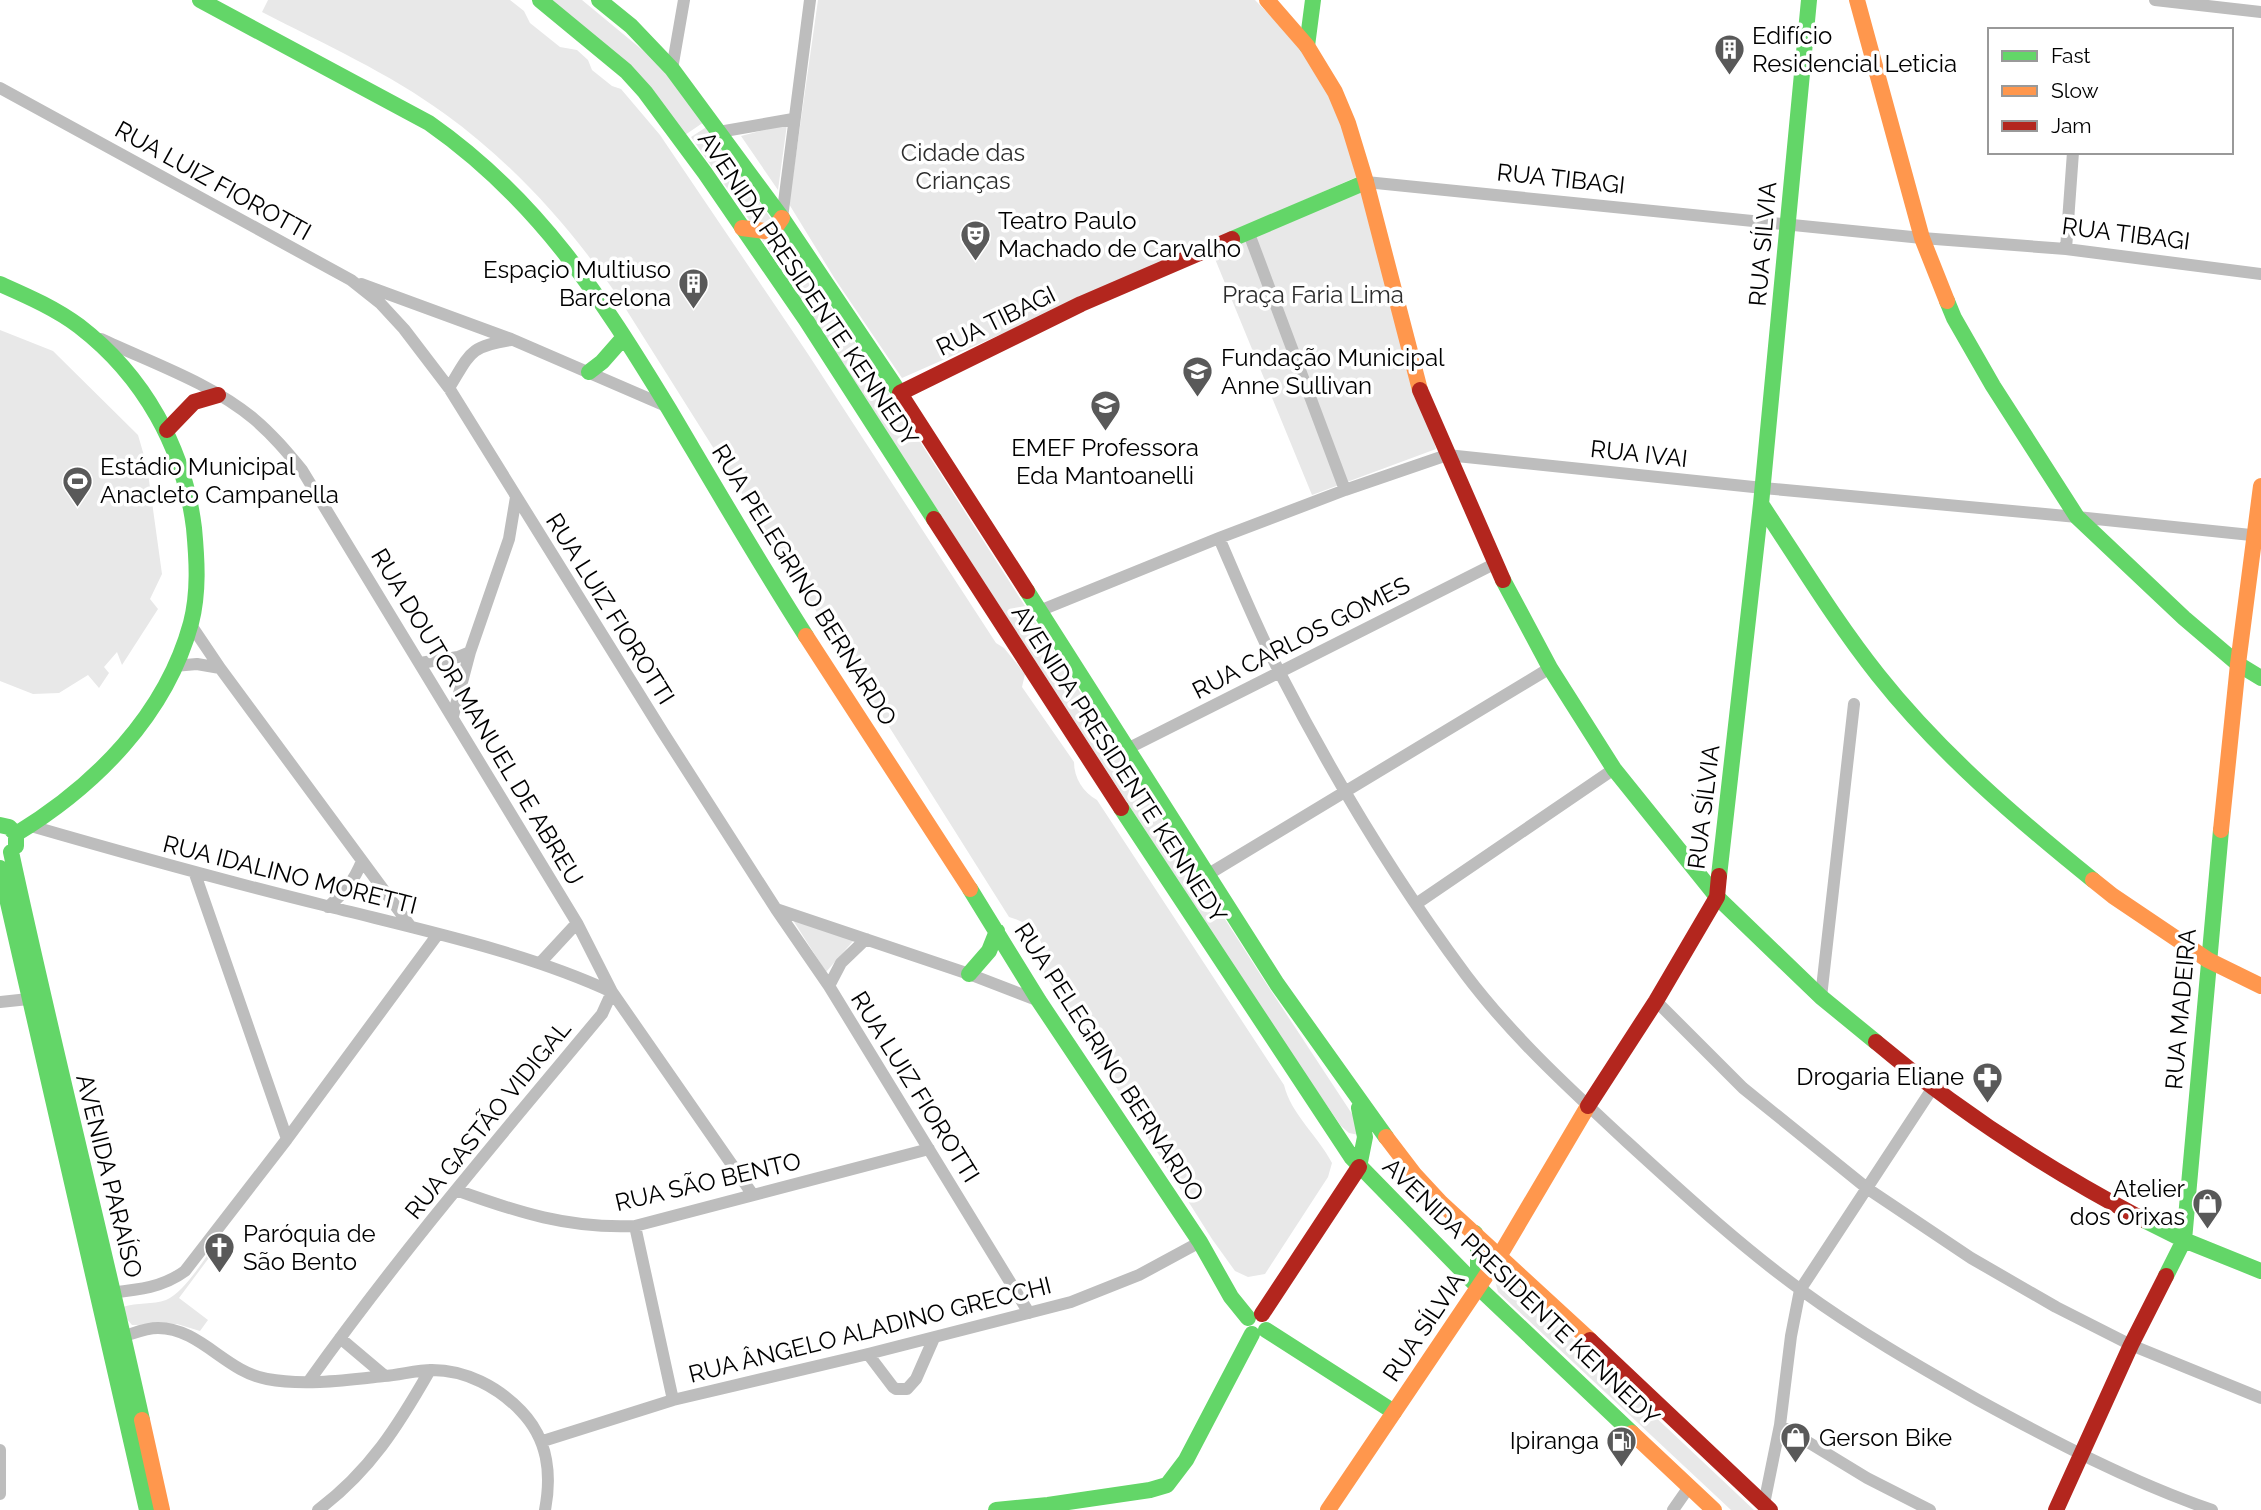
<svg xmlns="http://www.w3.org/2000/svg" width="2261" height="1510" font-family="Raleway,sans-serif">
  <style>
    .green { fill: #e8e8e8 }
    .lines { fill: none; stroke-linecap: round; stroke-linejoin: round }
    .street { stroke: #bdbdbd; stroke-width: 12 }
    .fast { stroke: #63d668; stroke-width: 16 }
    .slow { stroke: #ff974d; stroke-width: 16 }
    .jam { stroke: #b3261e; stroke-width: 16 }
    .labels { text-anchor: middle; stroke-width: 7; stroke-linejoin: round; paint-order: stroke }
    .poi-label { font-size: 24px; fill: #000; stroke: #fff; text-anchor: start }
    .park-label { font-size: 24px; fill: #2c2c2c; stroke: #fff }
    .street-label { font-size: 24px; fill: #000; stroke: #fff }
  </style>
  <rect width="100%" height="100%" fill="#fff"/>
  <path class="green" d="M 268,0 L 510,0 L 524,11 L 530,23 L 560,47 L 577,50 L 588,60 L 592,70 L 612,86 L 621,89 L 660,135 L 808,354 L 996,643 L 1004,648 L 1025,674 L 1022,687 L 1074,762 C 1074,778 1083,792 1097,800 L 1284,1085 C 1291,1114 1318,1136 1332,1163 L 1328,1177 L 1265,1274 L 1248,1277 L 1235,1271 L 1212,1239 L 1044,973 C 1049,945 1036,924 1009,917 L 617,295 C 569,226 514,164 445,114 C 389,73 324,44 262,12 Z
    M 549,0 L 582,0 L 663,67 L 704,122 L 685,135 Z
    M 818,0 L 1255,0 L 1311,58 L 1342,116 L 1361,175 L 902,378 L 835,279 L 789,204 Z
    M 787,124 L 778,190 L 741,136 Z
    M 708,126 L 887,390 L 1262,977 L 1358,1123 L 1359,1135 L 1349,1133 L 1341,1126 L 1265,1015 L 750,221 L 691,137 Z
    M 1364,184 L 1436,449 L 1312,495 L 1213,254 Z
    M 0,330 L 53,351 L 138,435 L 147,466 L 162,574 L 150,599 L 158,609 L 122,665 L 117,652 L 104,667 L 109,673 L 99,688 L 88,675 L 59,693 L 33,694 L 0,681 Z
    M 791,917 L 854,940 L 826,972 Z
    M 220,1237 L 220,1243 L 179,1298 L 208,1320 L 200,1331 L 177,1324 L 132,1325 L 124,1316 L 123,1307 C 137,1302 153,1305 166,1300 C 186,1291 207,1255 220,1237 Z
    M 1505,1275 L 1754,1510 L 1731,1510 L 1498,1292 L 1495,1281 L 1499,1276 Z"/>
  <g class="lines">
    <path class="street" d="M 2155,0 L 2261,12
      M 672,69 L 684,0
      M 0,88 L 351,280 L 380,303 L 404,329 L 449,388 L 662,731 L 776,909 L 829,986 L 1029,1313
      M 719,132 L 793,119
      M 1366,182 L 1922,238 L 2066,249 L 2261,274
      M 782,218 L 810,0
      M 1248,231 L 1345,490
      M 2066,249 L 2073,152
      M 361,284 L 511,339 L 666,406
      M 101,339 C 152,363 211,383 254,419 C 272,434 287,452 302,470 L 577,923 L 612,992 L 753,1195
      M 449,388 C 470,354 469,346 511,340
      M 1219,538 C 1239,584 1258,631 1281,675 C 1335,780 1396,881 1466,975 C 1512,1036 1570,1089 1626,1141 C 1682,1192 1739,1245 1801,1290 C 1857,1331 1918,1366 1978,1400 C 2053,1441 2131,1482 2212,1510
      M 1039,611 L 1219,538 L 1345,490 L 1447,455 L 1763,488 L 2077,517 L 2261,536
      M 191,625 L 220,668 L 411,927
      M 420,663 L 458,657 L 470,652
      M 174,666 L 197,664 L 220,668
      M 453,716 L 470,652 L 509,539 L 516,497
      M 1127,749 L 1494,564
      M 31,826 C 128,854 225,881 323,905 C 417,929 524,951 612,992 L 602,1014 C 502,1134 400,1253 309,1381
      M 195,874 L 287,1139
      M 1207,875 L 1550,668
      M 1416,904 L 1614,769
      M 328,907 C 344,893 354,881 362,861
      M 776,909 L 969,974 L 1039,1001
      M 540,963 L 577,923
      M 829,986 L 841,963 L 866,939
      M 1821,997 L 1854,704
      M 1656,1001 L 1743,1088 L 1868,1189 L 1971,1258 L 2056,1307 L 2131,1345 L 2261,1398
      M 0,1002 L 38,998
      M 456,1190 C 517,1212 569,1229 635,1226 L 929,1149
      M 635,1226 L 673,1400
      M 108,1293 C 137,1290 162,1288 185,1271 L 287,1139 L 438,934
      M 117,1338 C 131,1335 143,1328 158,1328 C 200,1328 226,1372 267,1379 C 304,1386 347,1380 384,1376 C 400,1375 416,1370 432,1370 C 466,1370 498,1387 521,1411 C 548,1439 552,1473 545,1510
      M 340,1338 L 385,1376
      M 868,1354 L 893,1387 L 896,1389 L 907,1389 L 916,1379 L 934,1338
      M 1780,1425 L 1867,1478 L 1930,1510
      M 543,1441 L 673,1400 L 868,1354 L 1071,1302 L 1139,1275 L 1200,1242
      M 0,1450 L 0,1494
      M 1764,1504 L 1780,1425 L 1791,1336 L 1800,1290 L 1932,1089
      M 318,1510 C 370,1471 398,1426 430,1370
      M 1673,1510 L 1689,1487"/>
    <path class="fast" d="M 200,0 L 429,123 C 539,200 600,296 669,409 C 714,485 758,561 806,636
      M 540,0 L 626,71 L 645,92 L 705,173 L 806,320 L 934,519
      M 599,0 L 631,26 L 672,69 L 782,218 L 901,395
      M 1307,46 L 1313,0
      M 1232,239 L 1366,182
      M 0,284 C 27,296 55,308 79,326 C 144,376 184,448 194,528 C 197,560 199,592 191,623 C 166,715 95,786 16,834
      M 1947,301 L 1954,318 L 1993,386 L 2077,517 L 2184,618 L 2238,664 L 2261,678
      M 589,372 L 602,362 L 624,337
      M 1761,504 C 1799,561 1835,621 1878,675 C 1939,752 2016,818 2093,880
      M 1503,580 L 1550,668 L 1614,769 L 1717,897 L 1821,997 L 1876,1042
      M 1027,591 L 1277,984 L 1386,1137
      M 1121,808 L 1352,1158 L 1478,1287 L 1632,1433
      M 0,825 L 9,827 L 16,834 L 16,846
      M 11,852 C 52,1042 100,1230 142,1420
      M 0,868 L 147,1510
      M 1719,876 L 1761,504 L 1809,0
      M 970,889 L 1039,1001 L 1200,1242 L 1231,1297 L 1248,1318
      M 969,974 L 989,951 L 997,931
      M 1359,1108 L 1365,1137 L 1359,1167
      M 2144,1220 L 2184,1240 L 2261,1271
      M 1475,1233 L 1478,1249 L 1478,1287
      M 2166,1276 L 2184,1240 L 2221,830
      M 1266,1330 L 1394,1412
      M 996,1510 L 1048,1505 L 1150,1490 L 1167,1485 L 1186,1460 L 1252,1334"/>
    <path class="slow" d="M 1267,0 L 1307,46 L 1335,92 L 1348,123 L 1366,182 L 1420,390
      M 1857,0 L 1922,238 L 1947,301
      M 742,228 L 772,232 L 782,218
      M 806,636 L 970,889
      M 2221,830 L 2238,664 L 2261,486
      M 2093,880 L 2113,896 L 2208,960 L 2261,986
      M 1386,1137 L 1415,1175 L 1441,1203 L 1590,1340
      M 142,1420 L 162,1510
      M 1632,1433 L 1714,1510
      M 1328,1510 L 1500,1255 L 1588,1106"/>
    <path class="jam" d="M 1420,390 L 1503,580
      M 900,393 L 1081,304 L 1232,239
      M 901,395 L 1027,591
      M 167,430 L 194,402 L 218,395
      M 934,519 L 1121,808
      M 1876,1042 C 1958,1111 2049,1170 2144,1220
      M 1588,1106 L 1656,1001 L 1717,897 L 1719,876
      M 1262,1314 L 1359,1167
      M 1590,1340 L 1770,1510
      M 2056,1510 L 2131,1345 L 2166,1276"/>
  </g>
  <defs>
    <symbol id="building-pin" viewBox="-11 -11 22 30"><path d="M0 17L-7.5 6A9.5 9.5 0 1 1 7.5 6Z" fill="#595959" stroke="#fff"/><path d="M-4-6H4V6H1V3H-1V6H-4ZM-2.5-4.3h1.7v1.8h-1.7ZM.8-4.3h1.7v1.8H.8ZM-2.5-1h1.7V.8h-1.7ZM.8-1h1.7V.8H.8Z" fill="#fff"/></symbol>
    <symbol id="theatre-pin" viewBox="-11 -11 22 30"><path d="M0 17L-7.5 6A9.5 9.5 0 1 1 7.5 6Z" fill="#595959" stroke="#fff"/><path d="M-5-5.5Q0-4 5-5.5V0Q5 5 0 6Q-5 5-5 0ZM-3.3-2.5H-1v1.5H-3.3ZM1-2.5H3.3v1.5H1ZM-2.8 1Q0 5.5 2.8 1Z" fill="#fff"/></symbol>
    <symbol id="school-pin" viewBox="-11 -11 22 30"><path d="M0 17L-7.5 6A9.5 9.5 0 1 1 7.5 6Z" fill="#595959" stroke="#fff"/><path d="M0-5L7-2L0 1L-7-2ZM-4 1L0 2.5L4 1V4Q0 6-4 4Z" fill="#fff"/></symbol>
    <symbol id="stadium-pin" viewBox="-11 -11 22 30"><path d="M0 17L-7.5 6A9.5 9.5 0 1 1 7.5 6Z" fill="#595959" stroke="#fff"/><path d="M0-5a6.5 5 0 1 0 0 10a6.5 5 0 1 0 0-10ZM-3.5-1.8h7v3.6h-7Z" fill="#fff"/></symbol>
    <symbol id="pharmacy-pin" viewBox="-11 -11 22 30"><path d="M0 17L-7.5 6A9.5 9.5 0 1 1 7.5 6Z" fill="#595959" stroke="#fff"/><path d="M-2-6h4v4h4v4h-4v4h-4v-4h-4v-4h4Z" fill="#fff"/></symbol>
    <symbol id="shop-pin" viewBox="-11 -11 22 30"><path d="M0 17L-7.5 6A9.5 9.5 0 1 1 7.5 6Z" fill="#595959" stroke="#fff"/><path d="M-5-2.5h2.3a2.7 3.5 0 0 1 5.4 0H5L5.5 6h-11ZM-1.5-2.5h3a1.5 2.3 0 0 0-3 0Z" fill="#fff"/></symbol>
    <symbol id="church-pin" viewBox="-11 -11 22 30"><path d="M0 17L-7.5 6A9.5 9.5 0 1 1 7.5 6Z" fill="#595959" stroke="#fff"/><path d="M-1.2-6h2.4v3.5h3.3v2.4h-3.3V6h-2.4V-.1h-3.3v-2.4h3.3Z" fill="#fff"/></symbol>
    <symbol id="fuel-pin" viewBox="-11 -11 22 30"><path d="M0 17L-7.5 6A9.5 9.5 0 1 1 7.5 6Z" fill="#595959" stroke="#fff"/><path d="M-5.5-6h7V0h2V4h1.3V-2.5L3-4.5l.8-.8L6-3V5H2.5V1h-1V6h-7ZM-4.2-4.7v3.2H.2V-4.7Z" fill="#fff"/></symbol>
  </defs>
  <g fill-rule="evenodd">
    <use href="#building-pin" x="1712" y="32" width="35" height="47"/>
    <use href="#theatre-pin" x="958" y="218" width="35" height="47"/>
    <use href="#building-pin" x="676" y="266" width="35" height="47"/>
    <use href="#school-pin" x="1180" y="354" width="35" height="47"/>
    <use href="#school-pin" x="1088" y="388" width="35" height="47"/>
    <use href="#stadium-pin" x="60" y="464" width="35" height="47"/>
    <use href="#pharmacy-pin" x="1970" y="1060" width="35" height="47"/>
    <use href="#shop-pin" x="2190" y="1186" width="35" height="47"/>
    <use href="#church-pin" x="202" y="1230" width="35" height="47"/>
    <use href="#shop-pin" x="1778" y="1420" width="35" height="47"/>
    <use href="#fuel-pin" x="1604" y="1424" width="35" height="47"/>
  </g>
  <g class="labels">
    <g class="poi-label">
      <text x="1752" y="44">Edifício<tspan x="1752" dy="28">Residencial Leticia</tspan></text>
      <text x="998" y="229">Teatro Paulo<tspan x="998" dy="28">Machado de Carvalho</tspan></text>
      <text x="671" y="278" text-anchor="end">Espaçio Multiuso<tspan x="671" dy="28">Barcelona</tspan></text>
      <text x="1221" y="366">Fundação Municipal<tspan x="1221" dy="28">Anne Sullivan</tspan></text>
      <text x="1105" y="456" text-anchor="middle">EMEF Professora<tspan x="1105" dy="28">Eda Mantoanelli</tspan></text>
      <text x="100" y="475">Estádio Municipal<tspan x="100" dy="28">Anacleto Campanella</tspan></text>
      <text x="1964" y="1085" text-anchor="end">Drogaria Eliane</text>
      <text x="2185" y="1197" text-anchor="end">Atelier<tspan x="2185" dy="28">dos Orixas</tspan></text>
      <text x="243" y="1242">Paróquia de<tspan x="243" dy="28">São Bento</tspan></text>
      <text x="1819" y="1446">Gerson Bike</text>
      <text x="1599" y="1449" text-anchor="end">Ipiranga</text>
    </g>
    <g class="park-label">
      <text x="963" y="161">Cidade das<tspan x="963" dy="28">Crianças</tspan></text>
      <text x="1313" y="303">Praça Faria Lima</text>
    </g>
    <g class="street-label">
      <text transform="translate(1561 179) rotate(6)" y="8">RUA TIBAGI</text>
      <text transform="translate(213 181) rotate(29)" y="8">RUA LUIZ FIOROTTI</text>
      <text transform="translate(2126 234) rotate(7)" y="8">RUA TIBAGI</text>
      <text transform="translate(1763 244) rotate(-85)" y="8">RUA SÍLVIA</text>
      <text transform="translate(808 289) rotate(56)" y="8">AVENIDA PRESIDENTE KENNEDY</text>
      <text transform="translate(996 321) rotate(-26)" y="8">RUA TIBAGI</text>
      <text transform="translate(1639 454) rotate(6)" y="8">RUA IVAI</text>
      <text transform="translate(804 585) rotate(58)" y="8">RUA PELEGRINO BERNARDO</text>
      <text transform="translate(610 609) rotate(58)" y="8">RUA LUIZ FIOROTTI</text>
      <text transform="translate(1301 638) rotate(-27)" y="8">RUA CARLOS GOMES</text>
      <text transform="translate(477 717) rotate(59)" y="8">RUA DOUTOR MANUEL DE ABREU</text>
      <text transform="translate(1119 764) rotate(57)" y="8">AVENIDA PRESIDENTE KENNEDY</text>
      <text transform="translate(1704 807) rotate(-83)" y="8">RUA SÍLVIA</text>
      <text transform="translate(290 875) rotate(14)" y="8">RUA IDALINO MORETTI</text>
      <text transform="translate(2181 1009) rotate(-85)" y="8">RUA MADEIRA</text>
      <text transform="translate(1109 1062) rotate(57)" y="8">RUA PELEGRINO BERNARDO</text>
      <text transform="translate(915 1087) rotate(58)" y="8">RUA LUIZ FIOROTTI</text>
      <text transform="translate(488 1120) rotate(-51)" y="8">RUA GASTÃO VIDIGAL</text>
      <text transform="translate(109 1176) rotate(76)" y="8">AVENIDA PARAÍSO</text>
      <text transform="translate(708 1182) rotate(-13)" y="8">RUA SÃO BENTO</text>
      <text transform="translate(1521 1292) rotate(44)" y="8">AVENIDA PRESIDENTE KENNEDY</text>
      <text transform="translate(1424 1327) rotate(-56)" y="8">RUA SÍLVIA</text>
      <text transform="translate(870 1330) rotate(-14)" y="8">RUA ÂNGELO ALADINO GRECCHI</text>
    </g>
  </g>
  <rect x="1988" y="28" width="245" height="126" fill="#ffffff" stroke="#999999" stroke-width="2"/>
  <rect x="2002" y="51" width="35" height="10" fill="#63d668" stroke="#999999" stroke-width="2"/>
  <text x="2051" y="63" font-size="21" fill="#000000">Fast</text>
  <rect x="2002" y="86" width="35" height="10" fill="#ff974d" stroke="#999999" stroke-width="2"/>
  <text x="2051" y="98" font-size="21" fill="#000000">Slow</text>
  <rect x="2002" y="121" width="35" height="10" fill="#b3261e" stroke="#999999" stroke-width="2"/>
  <text x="2051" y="133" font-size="21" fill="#000000">Jam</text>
</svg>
